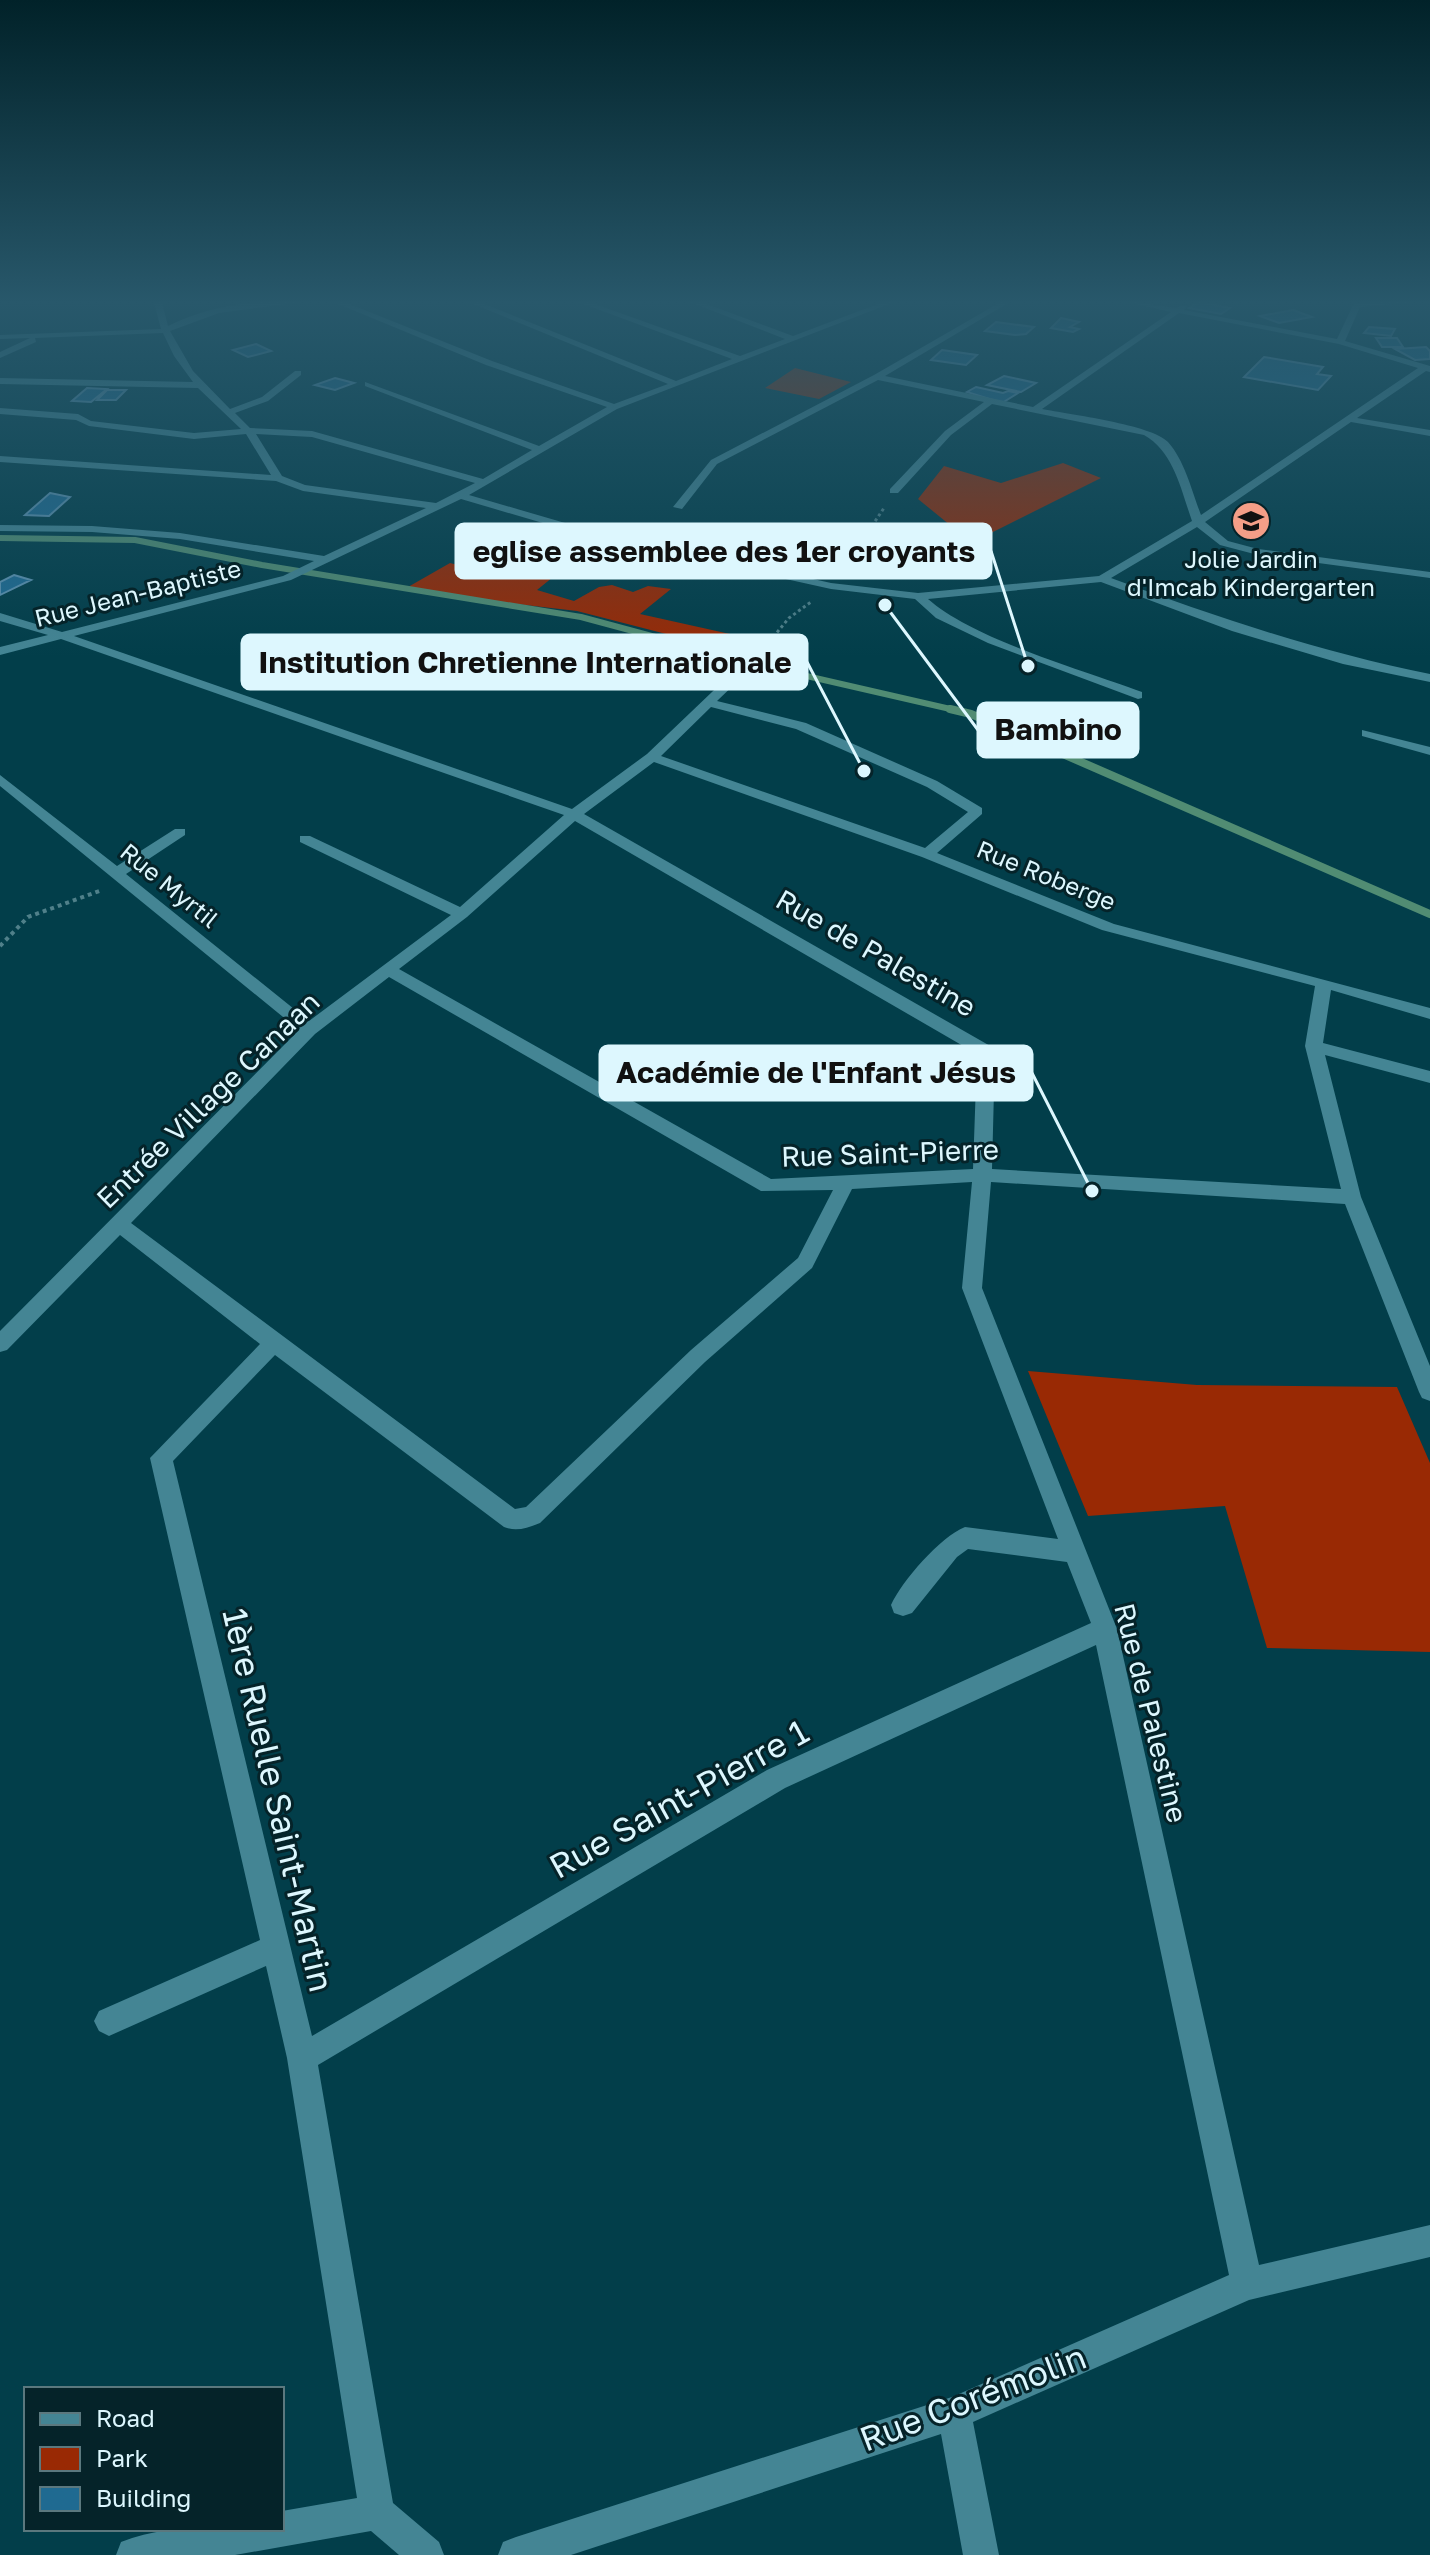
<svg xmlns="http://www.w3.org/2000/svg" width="1430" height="2555" font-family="'Golos Text',sans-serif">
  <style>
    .green { fill: #992904 }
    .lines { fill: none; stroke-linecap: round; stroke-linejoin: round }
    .stream-far1 { stroke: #518c73; stroke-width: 6 }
    .stream { stroke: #518c73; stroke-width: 8 }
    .building { fill: #1f6a91; stroke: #5c91b0; stroke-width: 2 }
    .path-far1 { stroke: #50808a; stroke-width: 3; stroke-dasharray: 3 3; stroke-linecap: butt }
    .path { stroke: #50808a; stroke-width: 4; stroke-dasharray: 4 4; stroke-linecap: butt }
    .minor { fill: #448594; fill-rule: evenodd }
    .labels { text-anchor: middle; stroke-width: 6; stroke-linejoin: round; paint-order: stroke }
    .far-poi-label { font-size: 24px; fill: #ddf7fe; stroke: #052329 }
    .far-street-label { font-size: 24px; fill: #ddf7fe; stroke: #052329 }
    .street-label { font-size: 28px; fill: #ddf7fe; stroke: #052329 }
    .near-street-label { font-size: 34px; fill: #ddf7fe; stroke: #052329 }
    .leader { fill: none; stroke: #ddf7fe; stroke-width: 3 }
    .callout-dot { fill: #ddf7fe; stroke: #052329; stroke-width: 3 }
    .callout { fill: #ddf7fe; stroke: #ddf7fe; stroke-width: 3 }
    .callout-label { font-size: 30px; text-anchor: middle; font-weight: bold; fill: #111 }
  </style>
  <rect width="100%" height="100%" fill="#023e4a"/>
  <path class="green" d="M 795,368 L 851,382 L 819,399 L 765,388 Z
    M 1063,463 L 1101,478 L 989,534 L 961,534 L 918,499 L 944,466 L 1001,483 Z
    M 450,563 L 510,578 L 527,566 L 558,573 L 537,590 L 574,601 L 599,587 L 612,585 L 633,592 L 648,586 L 671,589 L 640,614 L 748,638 L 736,652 L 577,611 L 481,600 L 408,587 Z
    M 1028,1371 L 1197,1385 L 1397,1387 L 1430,1463 L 1430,1652 L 1267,1648 L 1225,1506 L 1088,1516 Z"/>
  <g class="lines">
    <path class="stream-far1" d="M 0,538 L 135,540 L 262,565 L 581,617 L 763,666 L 959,711"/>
    <path class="stream" d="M 950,709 L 971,714 L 1430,914"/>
  </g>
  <path class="building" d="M 1199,302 L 1230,308 L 1221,314 L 1189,308 Z
    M 1293,310 L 1312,317 L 1279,323 L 1260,316 Z
    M 1061,318 L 1079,322 L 1070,327 L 1079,329 L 1073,332 L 1051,328 Z
    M 996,322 L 1034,327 L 1026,334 L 1015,335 L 985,331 Z
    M 1369,327 L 1395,329 L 1391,336 L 1364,333 Z
    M 1376,338 L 1397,338 L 1403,347 L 1382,347 Z
    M 256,344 L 271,351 L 248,357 L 233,350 Z
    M 1426,347 L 1430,351 L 1430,359 L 1415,360 L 1395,349 Z
    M 942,350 L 977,355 L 966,365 L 931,360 Z
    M 1264,357 L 1323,367 L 1317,374 L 1331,376 L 1318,390 L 1244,377 Z
    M 1004,376 L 1036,383 L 1021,392 L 987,385 Z
    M 335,378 L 354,383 L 335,390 L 315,385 Z
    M 976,387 L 1003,393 L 1008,391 L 1018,393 L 1002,403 L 967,392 Z
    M 87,388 L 107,389 L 91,402 L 72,401 Z
    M 107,390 L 126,390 L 116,400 L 97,400 Z
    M 50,493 L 70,497 L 49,516 L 25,515 Z
    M 14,575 L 31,580 L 0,595 L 0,582 Z"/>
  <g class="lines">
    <path class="path-far1" d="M 845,566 L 884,508
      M 754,660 L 789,618 L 811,602"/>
    <path class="path" d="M 0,946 L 28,917 L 102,890"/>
    <path class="minor" d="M 153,299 L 161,299 L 168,326 C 215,302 272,299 324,299 L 219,313 L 170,331 L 193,371 L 230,409 L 262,397 L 295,371 L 301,371 L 301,375 L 268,401 L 235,413 L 250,428 L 312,431 L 483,479 L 532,450 L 365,386 L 365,382 L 539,446 L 607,407 L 486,365 L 326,299 L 337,299 L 492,361 L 614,404 L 668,384 L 461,299 L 472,299 L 676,381 L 732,359 L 570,299 L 581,299 L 740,356 L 785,339 L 682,299 L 693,299 L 793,336 L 891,299 L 902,299 L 617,409 L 469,495 L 572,525 L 831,583 L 918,593 L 1099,576 L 1192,521 C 1181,490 1174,452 1144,435 L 992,404 L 951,435 L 898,493 L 890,493 L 890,489 L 945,431 L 984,402 L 878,380 L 717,464 L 682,509 L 673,507 L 711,460 L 874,375 L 1006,299 L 1015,299 L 885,376 L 1033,407 L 1171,312 L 1114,299 L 1176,308 L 1183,305 L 1187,307 L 1184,310 L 1337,339 L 1354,303 L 1425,301 L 1360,307 L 1345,341 L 1430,366 L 1430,372 L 1426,371 L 1357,418 L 1430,430 L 1430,436 L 1351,422 L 1205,522 L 1228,541 L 1258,549 L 1430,572 L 1430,578 L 1258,555 L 1220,545 L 1197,527 L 1111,578 C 1216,617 1320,652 1430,674 L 1430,682 L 1343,664 L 1232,631 L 1101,582 L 928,599 C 973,639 1082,670 1142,692 L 1142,698 L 1138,699 L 988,643 L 936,618 L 915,599 L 831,589 L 570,531 L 461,499 L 291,580 L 74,636 L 572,809 L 647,754 L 734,671 L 742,671 L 742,677 L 717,701 L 806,723 L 937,781 L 982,808 L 982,814 L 937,853 L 1114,924 L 1430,1008 L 1430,1019 L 1331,990 L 1323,1043 L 1430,1071 L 1430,1083 L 1325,1055 L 1361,1197 L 1430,1366 L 1430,1401 L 1422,1398 L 1419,1392 L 1345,1204 L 991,1182 L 982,1288 L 1117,1629 L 1259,2265 L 1430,2225 L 1430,2257 L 1249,2300 L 973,2422 L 999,2555 L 963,2555 L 941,2434 L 571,2555 L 498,2555 L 503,2542 L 516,2537 L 952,2397 L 1229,2275 L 1096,1645 L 785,1788 L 318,2065 L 393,2503 L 439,2542 L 444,2555 L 399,2555 L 371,2531 L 235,2555 L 116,2555 L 121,2542 C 171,2522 230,2529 282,2529 L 282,2511 L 357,2498 L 287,2058 L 266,1966 L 109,2036 L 99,2031 L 94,2021 L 99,2011 L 260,1940 L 150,1458 L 260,1344 L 120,1235 L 7,1350 L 0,1352 L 0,1331 L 299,1030 L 0,786 L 0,775 L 117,866 L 175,829 L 185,829 L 185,835 L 126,874 L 309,1021 L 451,915 L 300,842 L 300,836 L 310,836 L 460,907 L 564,815 L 61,639 L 0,655 L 0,647 L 48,635 L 0,621 L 0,613 L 62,632 L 283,576 L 314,561 L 180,539 L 92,532 L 0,531 L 0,525 L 92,526 L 180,533 L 324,556 L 426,508 L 303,491 L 276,481 L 0,462 L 0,456 L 271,475 L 246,434 L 194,439 L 89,426 L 76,420 L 0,414 L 0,408 L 78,414 L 91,421 L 194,433 L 241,429 L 198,388 L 0,384 L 0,378 L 193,382 L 174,356 L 163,333 L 35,338 L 36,342 L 0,358 L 0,352 L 30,338 L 0,339 L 0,335 L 161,329 ZM 1179,313 L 1339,344 L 1418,368 L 1201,515 C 1192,492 1185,461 1168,442 C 1153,425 1068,414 1042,409 ZM 256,434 L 312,437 L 475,483 L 436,503 L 305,485 L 282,476 ZM 711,707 L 796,729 L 927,787 L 968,812 L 925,848 L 661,756 ZM 654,762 L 922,857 L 1102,930 L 1315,986 L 1305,1046 L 1341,1189 L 992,1169 L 995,1051 L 992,1047 L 584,814 ZM 575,821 L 977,1054 L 973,1169 L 771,1179 L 399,969 L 467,917 ZM 389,977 L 761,1191 L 833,1190 L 798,1258 L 691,1350 L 526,1507 L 515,1509 L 131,1223 L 315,1034 ZM 972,1182 L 962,1288 L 1058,1539 L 965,1527 C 940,1537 902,1581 891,1605 L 894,1613 L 903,1616 L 912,1613 L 957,1557 L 968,1549 L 1067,1562 L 1091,1623 L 767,1770 L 312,2036 L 173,1461 L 275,1355 L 504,1527 C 516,1532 528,1528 540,1523 L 705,1362 L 812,1268 L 852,1189 Z
      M 1362,730 L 1430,747 L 1430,755 L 1362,736 Z"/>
  </g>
  <linearGradient id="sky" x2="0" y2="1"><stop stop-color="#012229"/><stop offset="0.46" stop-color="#28586b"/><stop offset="1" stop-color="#28586b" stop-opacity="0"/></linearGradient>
  <rect width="1430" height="657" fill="url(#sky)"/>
  <defs>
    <symbol id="school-disc" viewBox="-11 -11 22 22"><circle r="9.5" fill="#f49e87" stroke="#052329"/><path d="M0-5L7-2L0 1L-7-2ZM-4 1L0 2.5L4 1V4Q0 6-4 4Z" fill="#111"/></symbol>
  </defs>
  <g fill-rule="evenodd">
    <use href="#school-disc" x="1229" y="499" width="44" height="44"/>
  </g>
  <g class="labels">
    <g class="far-poi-label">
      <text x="1251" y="568">Jolie Jardin<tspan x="1251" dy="28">d'Imcab Kindergarten</tspan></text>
    </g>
    <g class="far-street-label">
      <text transform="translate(138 594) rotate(-14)" y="8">Rue Jean-Baptiste</text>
      <text transform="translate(1046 876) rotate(22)" y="8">Rue Roberge</text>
      <text transform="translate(169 886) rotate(39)" y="8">Rue Myrtil</text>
    </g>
    <g class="street-label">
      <text transform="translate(876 953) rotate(30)" y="10">Rue de Palestine</text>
      <text transform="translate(208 1100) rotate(-44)" y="10">Entrée Village Canaan</text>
      <text transform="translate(890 1153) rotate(-2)" y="10">Rue Saint-Pierre</text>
      <text transform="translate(1151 1713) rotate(76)" y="10">Rue de Palestine</text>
    </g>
    <g class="near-street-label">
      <text transform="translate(679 1799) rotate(-29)" y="12">Rue Saint-Pierre 1</text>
      <text transform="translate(278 1800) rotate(77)" y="12">1ère Ruelle Saint-Martin</text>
      <text transform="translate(973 2398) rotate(-21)" y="12">Rue Corémolin</text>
    </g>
  </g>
  <path class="leader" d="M1028 666L991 551M864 771L807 662M885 605L978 730M1092 1191L1032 1073"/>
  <g class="callout-dot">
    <circle cx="1028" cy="666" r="8"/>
    <circle cx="864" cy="771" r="8"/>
    <circle cx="885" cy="605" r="8"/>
    <circle cx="1092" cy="1191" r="8"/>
  </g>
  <g class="callout">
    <rect x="456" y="524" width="535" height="54" rx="8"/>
    <rect x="242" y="635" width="565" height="54" rx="8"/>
    <rect x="978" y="703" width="160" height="54" rx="8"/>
    <rect x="600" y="1046" width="432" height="54" rx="8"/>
  </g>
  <g class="callout-label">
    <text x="724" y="562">eglise assemblee des 1er croyants</text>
    <text x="525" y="673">Institution Chretienne Internationale</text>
    <text x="1058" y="740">Bambino</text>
    <text x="816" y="1083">Académie de l'Enfant Jésus</text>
  </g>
  <rect x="24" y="2387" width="260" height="144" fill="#052329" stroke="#5b787e" stroke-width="2"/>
  <rect x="40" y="2413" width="40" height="12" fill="#448594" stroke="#5b787e" stroke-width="2"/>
  <text x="96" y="2427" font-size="24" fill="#ddf7fe">Road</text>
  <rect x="40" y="2447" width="40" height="24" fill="#992904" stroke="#5b787e" stroke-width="2"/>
  <text x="96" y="2467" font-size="24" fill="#ddf7fe">Park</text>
  <rect x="40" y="2487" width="40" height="24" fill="#1f6a91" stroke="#5b787e" stroke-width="2"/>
  <text x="96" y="2507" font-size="24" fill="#ddf7fe">Building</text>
</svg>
